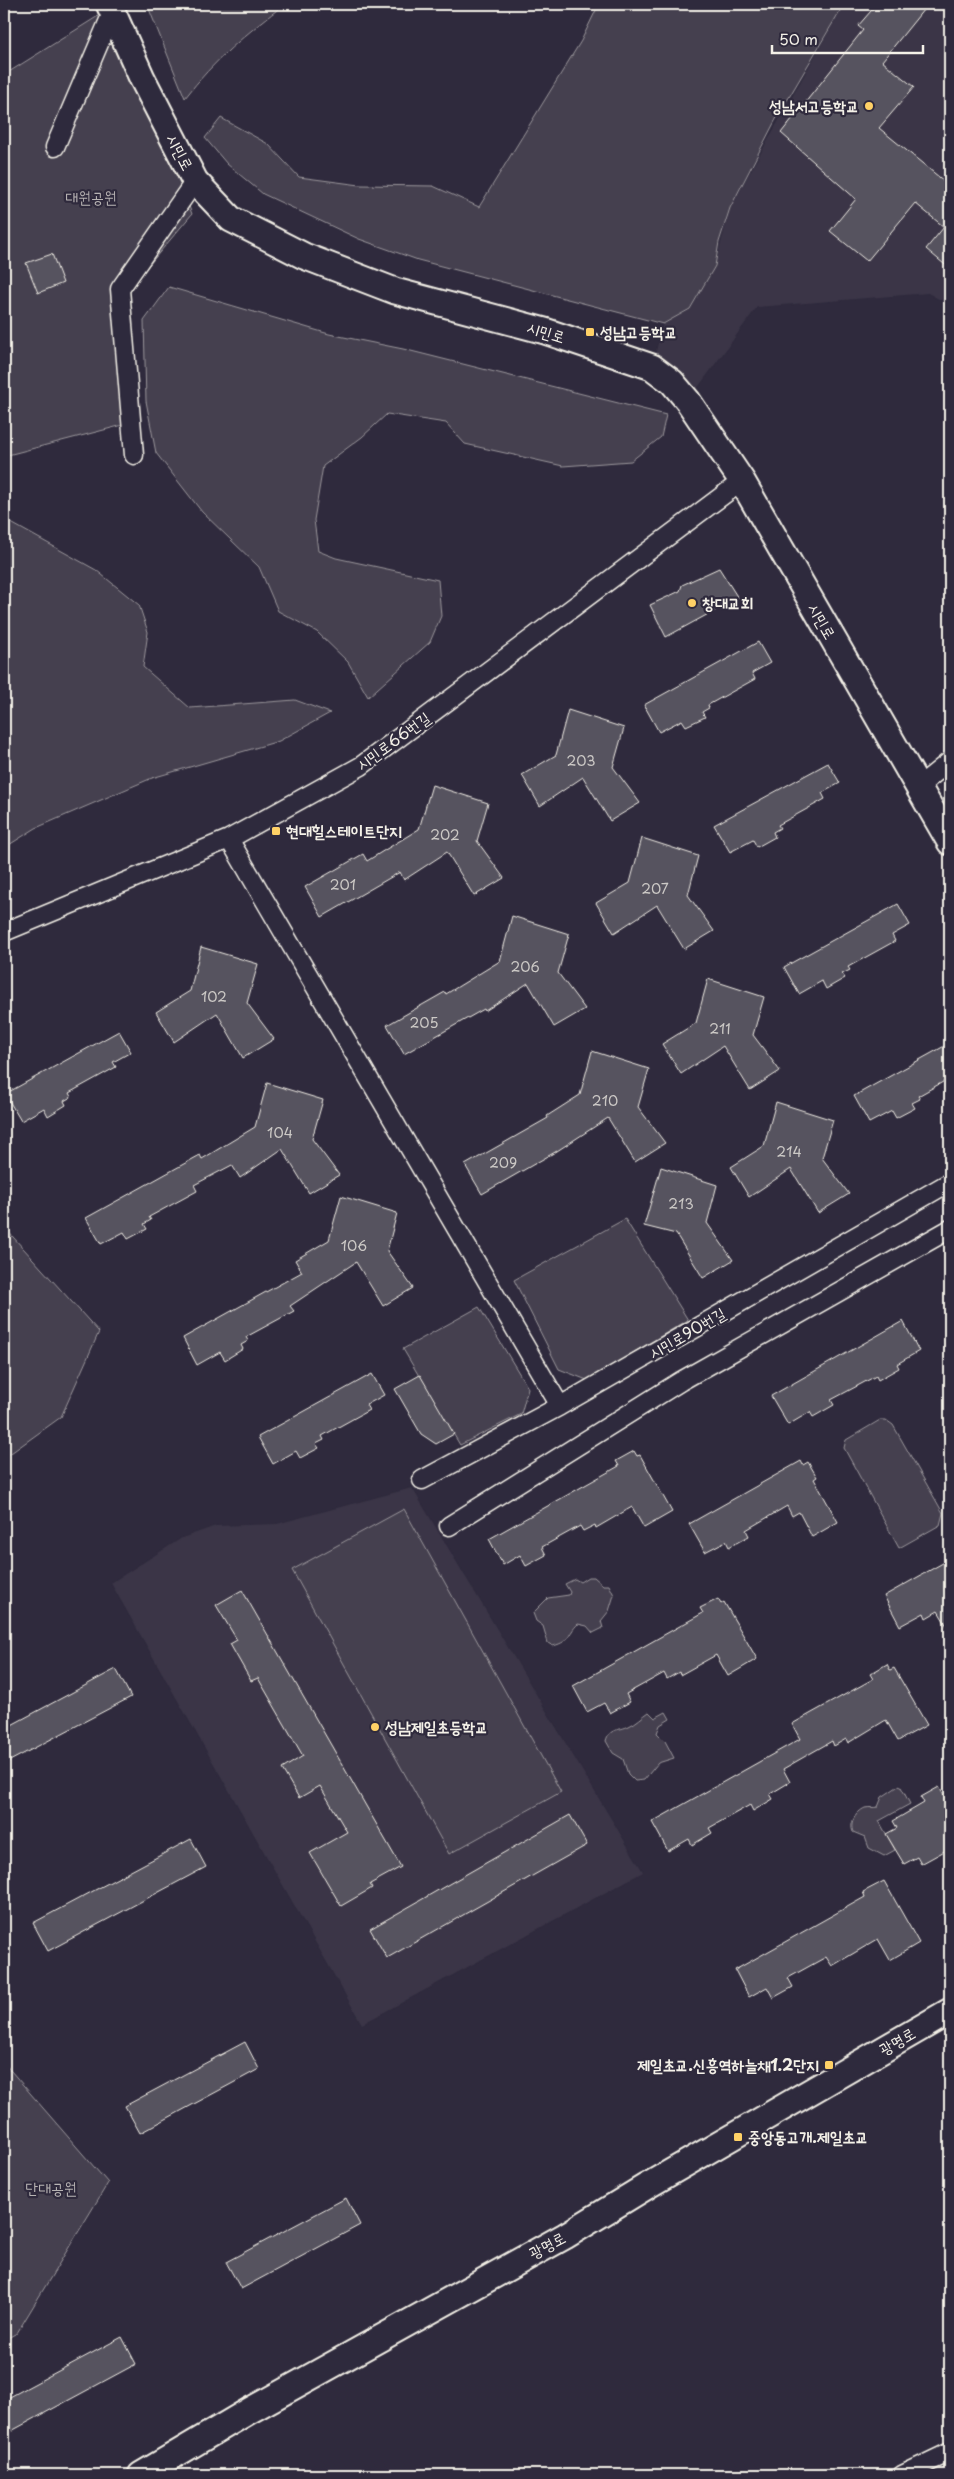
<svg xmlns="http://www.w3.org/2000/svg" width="954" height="2479" font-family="'Playpen Sans','Poor Story',sans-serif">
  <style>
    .built { fill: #3b3647 }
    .green { fill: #454050; stroke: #9c989c }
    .building { fill: #56525f; stroke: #f4f1e8 }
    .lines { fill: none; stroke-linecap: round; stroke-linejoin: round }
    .street-casing { stroke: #f4f1e8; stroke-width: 21 }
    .secondary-casing { stroke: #f4f1e8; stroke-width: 29 }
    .street { stroke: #2f2a3d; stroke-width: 18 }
    .secondary { stroke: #2f2a3d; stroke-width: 25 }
    .poi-dot { fill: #ffd166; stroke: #2f2a3d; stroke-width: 2 }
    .labels { text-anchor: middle; stroke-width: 4.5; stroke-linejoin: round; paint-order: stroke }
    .number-label { font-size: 14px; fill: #ccc9c6 }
    .poi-label { font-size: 16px; font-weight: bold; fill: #f4f1e8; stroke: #2f2a3d; text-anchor: start }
    .street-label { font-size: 16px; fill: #f4f1e8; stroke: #2f2a3d }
    .park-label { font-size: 16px; fill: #b7b3b3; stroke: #2f2a3d }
  </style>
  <rect width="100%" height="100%" fill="#2f2a3d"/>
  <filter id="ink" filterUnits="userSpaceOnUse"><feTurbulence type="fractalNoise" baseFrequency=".02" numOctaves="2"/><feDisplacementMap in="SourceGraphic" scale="10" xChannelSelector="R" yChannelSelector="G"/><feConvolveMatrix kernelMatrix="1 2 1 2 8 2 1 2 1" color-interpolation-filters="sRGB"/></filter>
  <g filter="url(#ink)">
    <path class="built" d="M 844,4 L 950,4 L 950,305 L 928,293 L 757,307 L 688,401 L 652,367 L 663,324 L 690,309 L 715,266 L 730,208 Z
      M 412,1488 L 643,1872 L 362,2024 L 111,1583 L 182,1538 L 216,1526 L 277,1524 Z"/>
    <path class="green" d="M 147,4 L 285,4 C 248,32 213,61 185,98 Z
      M 599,4 L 844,4 L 775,121 L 730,208 L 719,242 L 715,266 L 690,309 L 663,324 L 418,260 L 359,239 L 263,194 L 227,164 L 205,138 L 221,118 L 268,144 L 299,177 L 360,185 L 433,186 L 479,207 L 581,41 Z
      M 111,8 L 192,214 L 127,291 L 123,425 L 4,456 L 4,75 Z
      M 169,287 L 329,334 L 403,349 L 666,415 L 661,437 L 631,461 L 563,466 L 465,444 L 446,423 L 387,414 L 362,437 L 323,466 L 314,520 L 318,551 L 336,558 L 438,580 L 441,616 L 430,642 L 368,697 L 348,662 L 317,632 L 278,611 L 259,567 L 202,512 L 156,453 L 146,401 L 144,321 Z
      M 4,519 L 96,570 L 139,605 L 148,632 L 143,667 L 190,708 L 295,700 L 330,713 L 279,741 L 152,778 L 36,828 L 4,848 Z
      M 625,1219 L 688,1320 L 587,1380 L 559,1369 L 514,1280 Z
      M 4,1227 L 99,1332 L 61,1417 L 4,1458 Z
      M 479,1307 L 528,1388 L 521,1414 L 460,1445 L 403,1349 Z
      M 880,1420 L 886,1420 L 893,1425 L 943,1513 L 940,1525 L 899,1548 L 844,1448 L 846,1440 Z
      M 404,1509 L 561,1792 L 449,1854 L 292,1570 Z
      M 588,1577 L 594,1577 L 603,1585 L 609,1585 L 614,1595 L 609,1611 L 601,1621 L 603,1628 L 593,1633 L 587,1626 L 578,1624 C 567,1634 572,1641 553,1646 L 548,1643 L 543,1626 L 536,1621 L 533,1613 L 548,1598 L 569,1595 L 570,1592 L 565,1584 L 575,1579 L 580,1582 Z
      M 649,1712 L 655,1718 L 666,1712 L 670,1719 L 660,1725 L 657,1733 L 665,1741 L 674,1758 L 658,1763 L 644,1780 L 635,1781 L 628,1774 L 623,1759 L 613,1753 L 606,1741 C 609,1728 619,1731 629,1726 C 636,1723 643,1716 649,1712 Z
      M 900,1785 L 910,1804 L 879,1821 L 895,1850 L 884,1856 L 869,1848 L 865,1837 L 853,1832 C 849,1823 856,1812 865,1808 C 869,1807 874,1808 878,1807 L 882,1797 Z
      M 4,2063 L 108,2183 L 17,2333 L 4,2340 Z"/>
    <path class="building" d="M 877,4 L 928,4 L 882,61 L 914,87 L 879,128 L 950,186 L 950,269 L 926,249 L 944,227 L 915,203 L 867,261 L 830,231 L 856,199 L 781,133 L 863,30 L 858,26 Z
      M 52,254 L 63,283 L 38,293 L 26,263 Z
      M 719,568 L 738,598 L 666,637 L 650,605 L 680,591 L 682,585 Z
      M 758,642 L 770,663 L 752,673 L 755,679 L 708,705 L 709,708 L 702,712 L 705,717 L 686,726 L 682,720 L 659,732 L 644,705 Z
      M 568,710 L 624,728 L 613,767 L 640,803 L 610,821 L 583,777 L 540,806 L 522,775 L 556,755 Z
      M 828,763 L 840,783 L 822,793 L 825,799 L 778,825 L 780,828 L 773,832 L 775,837 L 757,847 L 753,840 L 730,852 L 714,825 Z
      M 432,785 L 488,803 L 477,841 L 504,878 L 474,896 L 447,852 L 404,880 L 400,872 L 322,917 L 305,887 L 363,854 L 367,861 L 419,829 Z
      M 642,838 L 698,856 L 688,895 L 714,931 L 684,949 L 657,905 L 614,933 L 596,903 L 630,883 Z
      M 898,904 L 910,925 L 892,935 L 895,941 L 848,967 L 850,970 L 842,974 L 845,978 L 826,989 L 822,981 L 799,994 L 784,967 Z
      M 512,916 L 569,934 L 558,973 L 585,1009 L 554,1027 L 528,983 L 485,1011 L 484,1009 L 404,1054 L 387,1025 L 445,992 L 446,994 L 500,961 Z
      M 201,947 L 258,964 L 247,1003 L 274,1039 L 243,1058 L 217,1013 L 174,1042 L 156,1012 L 190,991 Z
      M 708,979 L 764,997 L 753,1035 L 780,1071 L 750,1090 L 723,1046 L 681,1074 L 662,1044 L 696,1023 Z
      M 119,1031 L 131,1052 L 113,1062 L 116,1067 L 69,1093 L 71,1097 L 64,1101 L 66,1105 L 48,1116 L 44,1108 L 21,1121 L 5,1094 Z
      M 950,1043 L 950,1078 L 918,1096 L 920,1099 L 912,1103 L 915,1108 L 896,1118 L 892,1111 L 869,1123 L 854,1096 Z
      M 592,1051 L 649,1069 L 638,1107 L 665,1143 L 635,1162 L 608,1118 L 557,1151 L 482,1194 L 465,1165 L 548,1118 L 547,1116 L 580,1095 Z
      M 267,1083 L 323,1100 L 312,1139 L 339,1175 L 309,1193 L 282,1149 L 240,1178 L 232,1165 L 194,1185 L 197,1191 L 149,1217 L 151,1220 L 144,1224 L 147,1229 L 128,1239 L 124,1232 L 101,1244 L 86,1218 L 200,1155 L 202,1159 L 255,1127 Z
      M 776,1102 L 833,1120 L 822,1158 L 849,1194 L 818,1213 L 791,1169 L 749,1197 L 731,1167 L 764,1146 Z
      M 661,1167 L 717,1185 L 707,1223 L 733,1260 L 703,1278 L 676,1234 L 644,1226 Z
      M 341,1196 L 397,1213 L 387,1251 L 413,1288 L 383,1306 L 356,1262 L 290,1306 L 294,1311 L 246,1337 L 248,1341 L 241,1345 L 243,1349 L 225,1360 L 220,1352 L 197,1365 L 183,1338 L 302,1272 L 295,1260 L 329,1240 Z
      M 903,1321 L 919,1351 L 897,1364 L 899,1368 L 878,1380 L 876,1376 L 831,1400 L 834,1405 L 813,1417 L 810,1412 L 788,1425 L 771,1396 Z
      M 372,1374 L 384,1395 L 366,1405 L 369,1410 L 322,1436 L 324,1440 L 316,1444 L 319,1448 L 300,1458 L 296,1451 L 273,1464 L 258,1437 Z
      M 420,1375 L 454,1434 L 436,1444 L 421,1434 L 395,1389 Z
      M 634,1451 L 637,1456 L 640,1455 L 672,1512 L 644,1528 L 632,1507 L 596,1528 L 595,1525 L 583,1531 L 580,1526 L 542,1547 L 546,1555 L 526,1566 L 520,1555 L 503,1565 L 489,1539 L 619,1466 L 616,1461 Z
      M 801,1461 L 803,1465 L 808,1462 L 817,1477 L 814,1479 L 838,1522 L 812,1537 L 799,1512 L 792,1516 L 787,1506 L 746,1530 L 749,1536 L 729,1547 L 726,1541 L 705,1552 L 689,1524 Z
      M 950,1559 L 950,1631 L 938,1611 L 926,1618 L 924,1613 L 900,1626 L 884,1596 Z
      M 242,1590 L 401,1867 L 370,1884 L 372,1888 L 341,1906 L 310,1853 L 347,1832 L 320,1786 L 299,1798 L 282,1769 L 303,1756 L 258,1678 L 251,1681 L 230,1644 L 237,1640 L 216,1605 Z
      M 718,1599 L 721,1604 L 724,1602 L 757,1659 L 728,1676 L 716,1655 L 680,1675 L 679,1672 L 667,1679 L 664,1673 L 626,1694 L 630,1702 L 610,1713 L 604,1703 L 587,1712 L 573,1686 L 703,1613 L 700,1608 Z
      M 887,1664 L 890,1670 L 894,1668 L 927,1725 L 898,1741 L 886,1720 L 848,1743 L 846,1739 L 834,1746 L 832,1741 L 783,1769 L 790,1782 L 770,1794 L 773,1799 L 753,1811 L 750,1805 L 709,1828 L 712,1833 L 692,1845 L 689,1839 L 668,1851 L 652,1822 L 800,1739 L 792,1724 L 873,1679 L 870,1674 Z
      M 116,1669 L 131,1697 L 4,1764 L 4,1729 Z
      M 939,1787 L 950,1806 L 950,1848 L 921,1864 L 917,1857 L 904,1864 L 886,1834 L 897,1828 L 893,1821 L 924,1803 L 921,1797 Z
      M 570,1815 L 587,1845 L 387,1958 L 370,1929 Z
      M 191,1839 L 206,1867 L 48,1951 L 33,1923 Z
      M 884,1881 L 919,1943 L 890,1960 L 878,1939 L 832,1966 L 826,1957 L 788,1978 L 793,1987 L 773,1998 L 767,1987 L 749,1997 L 735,1970 L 865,1897 L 863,1892 Z
      M 245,2042 L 259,2069 L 140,2133 L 125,2106 Z
      M 346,2198 L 360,2225 L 241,2289 L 226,2262 Z
      M 122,2337 L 136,2364 L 4,2435 L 4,2400 Z"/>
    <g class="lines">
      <defs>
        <path id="street" d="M 55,147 L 112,13
          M 134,455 L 120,289 L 195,181
          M 918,787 L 950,761
          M 229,839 L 560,1406
          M 4,932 L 229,839 L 361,766 L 742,481
          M 422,1480 L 560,1406 L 950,1182
          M 449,1526 L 681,1381 L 950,1229
          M 902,2475 L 950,2452"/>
        <path id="secondary" d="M 109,4 L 142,78 L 195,181 L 231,219 L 304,256 L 395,291 L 545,331 L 652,367 L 672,382 L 688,401 L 742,481 L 950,842
          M 141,2475 L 249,2411 L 565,2236 L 647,2186 L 950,2011"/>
      </defs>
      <use href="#street" class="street-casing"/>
      <use href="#secondary" class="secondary-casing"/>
      <use href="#street" class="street"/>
      <use href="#secondary" class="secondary"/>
    </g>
  </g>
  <g class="poi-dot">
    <circle cx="869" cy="106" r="5"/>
    <rect x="585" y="327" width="10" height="10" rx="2.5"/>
    <circle cx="692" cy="603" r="5"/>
    <rect x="271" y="826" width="10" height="10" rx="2.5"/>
    <circle cx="375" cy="1727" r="5"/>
    <rect x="824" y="2060" width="10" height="10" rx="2.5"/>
    <rect x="733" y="2132" width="10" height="10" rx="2.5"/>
  </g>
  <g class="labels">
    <g class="number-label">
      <text x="581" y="766">203</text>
      <text x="445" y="840">202</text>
      <text x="343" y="890">201</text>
      <text x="655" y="894">207</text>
      <text x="525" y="972">206</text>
      <text x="214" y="1002">102</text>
      <text x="424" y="1028">205</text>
      <text x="720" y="1034">211</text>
      <text x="605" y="1106">210</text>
      <text x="280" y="1138">104</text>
      <text x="789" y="1157">214</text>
      <text x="503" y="1168">209</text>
      <text x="681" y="1209">213</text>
      <text x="354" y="1251">106</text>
    </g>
    <g class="poi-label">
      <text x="859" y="112" text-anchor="end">성남서고등학교</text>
      <text x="600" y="338">성남고등학교</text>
      <text x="702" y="609">창대교회</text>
      <text x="286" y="837">현대힐스테이트단지</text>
      <text x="385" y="1733">성남제일초등학교</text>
      <text x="819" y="2071" text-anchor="end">제일초교.신흥역하늘채1.2단지</text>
      <text x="748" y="2143">중앙동고개.제일초교</text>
    </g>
    <g class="street-label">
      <text transform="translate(180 152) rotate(62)" y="6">시민로</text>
      <text transform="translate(546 332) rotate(17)" y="6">시민로</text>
      <text transform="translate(822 621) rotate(60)" y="6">시민로</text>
      <text transform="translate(393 741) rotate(-36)" y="6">시민로66번길</text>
      <text transform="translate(687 1333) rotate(-30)" y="6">시민로90번길</text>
      <text transform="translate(897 2041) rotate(-30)" y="6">광명로</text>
      <text transform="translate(547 2245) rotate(-28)" y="6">광명로</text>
    </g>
    <g class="park-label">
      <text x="91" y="203">대원공원</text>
      <text x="51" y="2194">단대공원</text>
    </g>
  </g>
  <rect width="954" height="2479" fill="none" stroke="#2f2a3d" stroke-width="20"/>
  <rect x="10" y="10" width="934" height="2459" fill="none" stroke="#f4f1e8" stroke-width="2" filter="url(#ink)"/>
  <path d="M772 45v8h151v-8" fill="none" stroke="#f4f1e8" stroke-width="2.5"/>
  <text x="779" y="45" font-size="15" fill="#f4f1e8" stroke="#2f2a3d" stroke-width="4" paint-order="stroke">50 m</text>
</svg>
